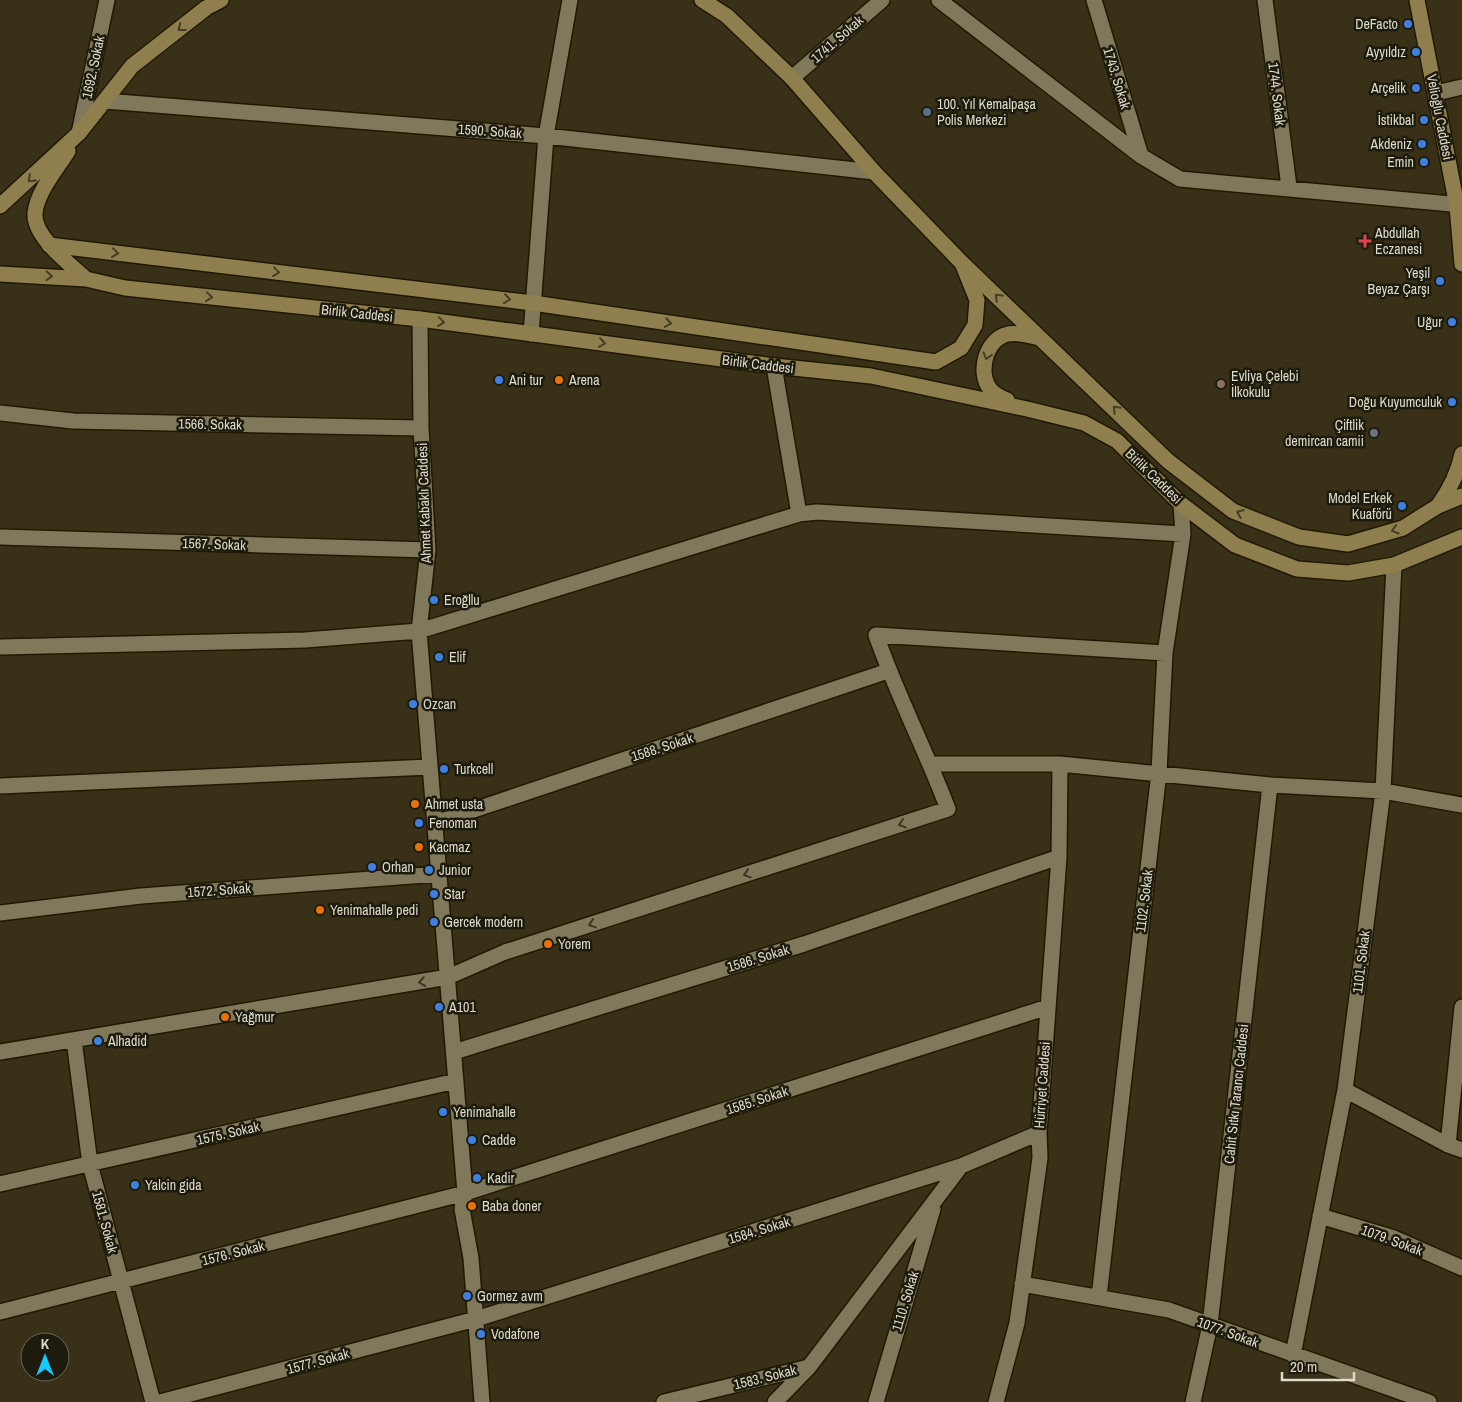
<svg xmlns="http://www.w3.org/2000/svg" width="1462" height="1402" font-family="'Archivo Narrow',sans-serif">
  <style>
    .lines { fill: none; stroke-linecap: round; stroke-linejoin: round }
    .street-casing { stroke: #201901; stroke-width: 18 }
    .secondary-casing { stroke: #201901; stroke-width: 18 }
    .street { stroke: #80785b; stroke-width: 15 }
    .secondary { stroke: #8f7f4f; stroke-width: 15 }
    .oneway { stroke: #453d25 }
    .oneway2 { stroke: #3b3625 }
    .shop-dot { fill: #3f7fe0; stroke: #1d1a0e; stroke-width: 2 }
    .service-dot { fill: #5c6f8a; stroke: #1d1a0e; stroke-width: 2 }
    .health-dot { fill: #e0444e; stroke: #1d1a0e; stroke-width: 2 }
    .food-dot { fill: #e8710a; stroke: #1d1a0e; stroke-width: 2 }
    .education-dot { fill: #8d6e63; stroke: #1d1a0e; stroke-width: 2 }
    .worship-dot { fill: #6b7280; stroke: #1d1a0e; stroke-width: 2 }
    .labels { text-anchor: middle; stroke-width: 5; stroke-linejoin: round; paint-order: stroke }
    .poi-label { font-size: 14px; fill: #dfdbcb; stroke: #1d1a0e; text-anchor: start }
    .street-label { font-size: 14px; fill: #dfdbcb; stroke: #1d1a0e }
  </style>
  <rect width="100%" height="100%" fill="#393117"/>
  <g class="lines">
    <defs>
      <path id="street" d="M 939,0 L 1141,156 L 1180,179 L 1462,205
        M 1094,0 L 1141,156
        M 1265,0 L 1289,187
        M 792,78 L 882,0
        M 1436,93 L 1462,87
        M 105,101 L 546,136 L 874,172
        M 79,133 L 107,0
        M 420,319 L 421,428 L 428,550 L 419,631 L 465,1193 L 462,1209 L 471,1258 L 482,1402
        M 531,334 L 546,136 L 570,0
        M 774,366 L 799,514
        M 0,413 L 73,421 L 421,428
        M 0,537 L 428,550
        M 0,647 L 305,640 L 419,631 L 799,514 L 817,512 L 1183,534
        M 931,764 L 1060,764 L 1270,785 L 1383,791 L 1462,805
        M 0,786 L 430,767
        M 435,823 L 888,671
        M 0,913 L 141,896 L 439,874
        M 74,1040 L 90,1164 L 153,1402
        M 0,1052 L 448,977 L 505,952 L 948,809 C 926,751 897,695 876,635 L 1165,653
        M 454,1052 L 804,944 L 1059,857
        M 1345,1090 L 1448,1145 L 1462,1150
        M 1448,1145 L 1462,1007
        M 0,1184 L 456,1081
        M 1320,1216 L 1394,1238 L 1462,1268
        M 1022,1284 L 1169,1310 L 1429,1402
        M 1099,1297 L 1159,772 L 1165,653 L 1183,534 L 1181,504
        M 0,1312 L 465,1193 L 1048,1007
        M 1293,1355 L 1345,1090 L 1383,791 L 1394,565
        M 160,1402 L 476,1319 L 961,1166 L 1039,1133
        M 664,1402 L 809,1367
        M 775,1402 L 809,1367 L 961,1166
        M 876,1402 L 933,1209
        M 996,1402 L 1017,1323 L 1040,1158 L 1039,1133 L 1059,857 L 1060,764
        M 1193,1402 L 1210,1325 L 1270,785"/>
      <path id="secondary" d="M 702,0 L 727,16 L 792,78 L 874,172 L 962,263 L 1041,339 L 1168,461 L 1233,511 L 1299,537 L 1348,544 L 1403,528 L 1438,506 L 1462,496
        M 1417,0 L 1457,206 L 1462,264
        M 68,151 C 57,169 37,192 35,213 C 33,237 70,264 86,279
        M 0,206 L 79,133 L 132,66 L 206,8 L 221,0
        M 49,245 L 533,303 L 936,362 L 961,348 L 975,325 L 977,300 L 962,263
        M 0,274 L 86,279 L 125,288 L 420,319 L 774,366 L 871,376 L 1027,409 L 1084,423 L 1117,441 L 1181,504 L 1235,545 L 1297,569 L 1348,573 L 1394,565 L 1462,537
        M 1007,400 C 1000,397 994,395 990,389 C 977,372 986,339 1008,334 C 1019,332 1030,336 1040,338
        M 1438,506 C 1450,489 1458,474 1462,454"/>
    </defs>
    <use href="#street" class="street-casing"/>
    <use href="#secondary" class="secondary-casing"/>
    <use href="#street" class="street"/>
    <use href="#secondary" class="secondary"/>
  </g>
  <defs><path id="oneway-chevron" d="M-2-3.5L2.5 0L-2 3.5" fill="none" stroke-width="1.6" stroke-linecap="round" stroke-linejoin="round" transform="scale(1.25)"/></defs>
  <g class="oneway">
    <use href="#oneway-chevron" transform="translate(181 28) rotate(142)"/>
    <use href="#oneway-chevron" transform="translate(31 179) rotate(136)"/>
    <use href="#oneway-chevron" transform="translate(115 253) rotate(7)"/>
    <use href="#oneway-chevron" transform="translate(276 272) rotate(7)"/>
    <use href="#oneway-chevron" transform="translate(49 276) rotate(3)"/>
    <use href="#oneway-chevron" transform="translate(209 297) rotate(6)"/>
    <use href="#oneway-chevron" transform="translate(998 297) rotate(-136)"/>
    <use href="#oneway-chevron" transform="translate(507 299) rotate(7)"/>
    <use href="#oneway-chevron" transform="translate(441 322) rotate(7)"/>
    <use href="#oneway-chevron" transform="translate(668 323) rotate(9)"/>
    <use href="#oneway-chevron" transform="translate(602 343) rotate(8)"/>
    <use href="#oneway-chevron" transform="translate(987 356) rotate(107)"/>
    <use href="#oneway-chevron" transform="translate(1116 409) rotate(-135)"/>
    <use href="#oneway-chevron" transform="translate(1240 513) rotate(-157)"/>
    <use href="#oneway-chevron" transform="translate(1395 530) rotate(163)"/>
  </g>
  <g class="oneway2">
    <use href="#oneway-chevron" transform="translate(902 824) rotate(162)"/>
    <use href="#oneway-chevron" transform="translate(747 874) rotate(162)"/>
    <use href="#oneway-chevron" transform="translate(592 924) rotate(162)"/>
    <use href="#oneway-chevron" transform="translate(422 982) rotate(171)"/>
  </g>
  <g class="shop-dot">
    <circle cx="1408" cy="24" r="5"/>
    <circle cx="1416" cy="52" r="5"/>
    <circle cx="1416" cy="88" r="5"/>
    <circle cx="1424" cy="120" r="5"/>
    <circle cx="1422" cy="144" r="5"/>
    <circle cx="1424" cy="162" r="5"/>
    <circle cx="1440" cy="281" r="5"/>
    <circle cx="1452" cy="322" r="5"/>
    <circle cx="499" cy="380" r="5"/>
    <circle cx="1452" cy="402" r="5"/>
    <circle cx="1402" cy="506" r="5"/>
    <circle cx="434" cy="600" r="5"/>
    <circle cx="439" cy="657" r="5"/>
    <circle cx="413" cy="704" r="5"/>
    <circle cx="444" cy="769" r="5"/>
    <circle cx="419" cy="823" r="5"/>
    <circle cx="372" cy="867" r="5"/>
    <circle cx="429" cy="870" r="5"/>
    <circle cx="434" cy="894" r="5"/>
    <circle cx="434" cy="922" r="5"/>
    <circle cx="439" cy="1007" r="5"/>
    <circle cx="98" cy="1041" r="5"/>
    <circle cx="443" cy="1112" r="5"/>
    <circle cx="472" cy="1140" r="5"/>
    <circle cx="477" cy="1178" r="5"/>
    <circle cx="135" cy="1185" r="5"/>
    <circle cx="467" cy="1296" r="5"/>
    <circle cx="481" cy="1334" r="5"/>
  </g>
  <circle class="service-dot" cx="927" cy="112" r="5"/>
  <path class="health-dot" d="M1362.5 233.5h5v5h5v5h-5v5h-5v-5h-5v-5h5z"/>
  <g class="food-dot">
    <circle cx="559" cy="380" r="5"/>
    <circle cx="415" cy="804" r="5"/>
    <circle cx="419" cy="847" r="5"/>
    <circle cx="320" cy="910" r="5"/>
    <circle cx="548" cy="944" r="5"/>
    <circle cx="225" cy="1017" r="5"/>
    <circle cx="472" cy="1206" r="5"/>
  </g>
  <circle class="education-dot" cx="1221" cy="384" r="5"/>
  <circle class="worship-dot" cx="1374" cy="433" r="5"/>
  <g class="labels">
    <g class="poi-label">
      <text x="1398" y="29" text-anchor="end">DeFacto</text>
      <text x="1406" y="57" text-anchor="end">Ayyıldız</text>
      <text x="1406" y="93" text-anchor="end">Arçelik</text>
      <text x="937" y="109">100. Yıl Kemalpaşa<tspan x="937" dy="16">Polis Merkezi</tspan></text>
      <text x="1414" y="125" text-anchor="end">İstikbal</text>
      <text x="1412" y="149" text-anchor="end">Akdeniz</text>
      <text x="1414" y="167" text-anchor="end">Emin</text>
      <text x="1375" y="238">Abdullah<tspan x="1375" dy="16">Eczanesi</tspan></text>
      <text x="1430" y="278" text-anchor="end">Yeşil<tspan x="1430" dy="16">Beyaz Çarşı</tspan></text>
      <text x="1442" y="327" text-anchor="end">Uğur</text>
      <text x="1231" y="381">Evliya Çelebi<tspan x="1231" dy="16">İlkokulu</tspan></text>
      <text x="509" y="385">Ani tur</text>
      <text x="569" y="385">Arena</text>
      <text x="1442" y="407" text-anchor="end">Doğu Kuyumculuk</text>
      <text x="1364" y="430" text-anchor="end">Çiftlik<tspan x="1364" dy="16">demircan camii</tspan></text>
      <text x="1392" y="503" text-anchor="end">Model Erkek<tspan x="1392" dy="16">Kuaförü</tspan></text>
      <text x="444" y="605">Eroğllu</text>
      <text x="449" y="662">Elif</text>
      <text x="423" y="709">Ozcan</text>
      <text x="454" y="774">Turkcell</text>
      <text x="425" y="809">Ahmet usta</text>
      <text x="429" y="828">Fenoman</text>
      <text x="429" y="852">Kacmaz</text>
      <text x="382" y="872">Orhan</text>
      <text x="439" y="875">Junior</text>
      <text x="444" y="899">Star</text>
      <text x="330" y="915">Yenimahalle pedi</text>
      <text x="444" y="927">Gercek modern</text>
      <text x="558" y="949">Yorem</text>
      <text x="449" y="1012">A101</text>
      <text x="235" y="1022">Yağmur</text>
      <text x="108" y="1046">Alhadid</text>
      <text x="453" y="1117">Yenimahalle</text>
      <text x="482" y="1145">Cadde</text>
      <text x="487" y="1183">Kadir</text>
      <text x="145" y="1190">Yalcin gida</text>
      <text x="482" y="1211">Baba doner</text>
      <text x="477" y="1301">Gormez avm</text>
      <text x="491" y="1339">Vodafone</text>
    </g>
    <g class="street-label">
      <text transform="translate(837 39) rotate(-41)" y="5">1741. Sokak</text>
      <text transform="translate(93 67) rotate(-78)" y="5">1692. Sokak</text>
      <text transform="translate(1117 78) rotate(73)" y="5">1743. Sokak</text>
      <text transform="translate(1277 94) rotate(83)" y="5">1744. Sokak</text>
      <text transform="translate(1440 117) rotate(79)" y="5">Velioğlu Caddesi</text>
      <text transform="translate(490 131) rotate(4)" y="5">1590. Sokak</text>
      <text transform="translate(357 313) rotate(6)" y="5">Birlik Caddesi</text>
      <text transform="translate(758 364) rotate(7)" y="5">Birlik Caddesi</text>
      <text transform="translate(210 424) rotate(1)" y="5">1566. Sokak</text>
      <text transform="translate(1154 476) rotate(44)" y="5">Birlik Caddesi</text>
      <text transform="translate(424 503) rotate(-92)" y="5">Ahmet Kabaklı Caddesi</text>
      <text transform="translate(214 544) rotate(2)" y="5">1567. Sokak</text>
      <text transform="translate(662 747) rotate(-18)" y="5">1588. Sokak</text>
      <text transform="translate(219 890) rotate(-4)" y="5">1572. Sokak</text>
      <text transform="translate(1144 901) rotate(-83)" y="5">1102. Sokak</text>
      <text transform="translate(758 958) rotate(-17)" y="5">1586. Sokak</text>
      <text transform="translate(1361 962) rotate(-83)" y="5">1101. Sokak</text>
      <text transform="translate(1042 1085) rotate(-86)" y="5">Hürriyet Caddesi</text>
      <text transform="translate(1236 1094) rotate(-84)" y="5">Cahit Sıtkı Tarancı Caddesi</text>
      <text transform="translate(757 1100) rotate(-18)" y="5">1585. Sokak</text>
      <text transform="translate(228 1133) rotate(-13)" y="5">1575. Sokak</text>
      <text transform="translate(105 1222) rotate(75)" y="5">1581. Sokak</text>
      <text transform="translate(759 1230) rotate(-17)" y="5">1584. Sokak</text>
      <text transform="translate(1392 1240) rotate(20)" y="5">1079. Sokak</text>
      <text transform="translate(233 1253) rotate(-14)" y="5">1576. Sokak</text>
      <text transform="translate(905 1301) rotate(-73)" y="5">1110. Sokak</text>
      <text transform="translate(1228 1332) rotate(20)" y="5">1077. Sokak</text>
      <text transform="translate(318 1361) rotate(-15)" y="5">1577. Sokak</text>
      <text transform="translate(765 1377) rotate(-14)" y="5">1583. Sokak</text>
    </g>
  </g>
  <g transform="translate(45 1357)"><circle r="24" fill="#1d1a0e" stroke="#6b675a"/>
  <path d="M0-4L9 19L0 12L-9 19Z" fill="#14cafb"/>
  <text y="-8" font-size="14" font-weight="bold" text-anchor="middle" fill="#dfdbcb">K</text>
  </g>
  <path d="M1282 1372v8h72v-8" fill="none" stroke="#dfdbcb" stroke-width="2.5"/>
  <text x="1290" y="1372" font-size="15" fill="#dfdbcb" stroke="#1d1a0e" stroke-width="4" paint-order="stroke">20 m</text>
</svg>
